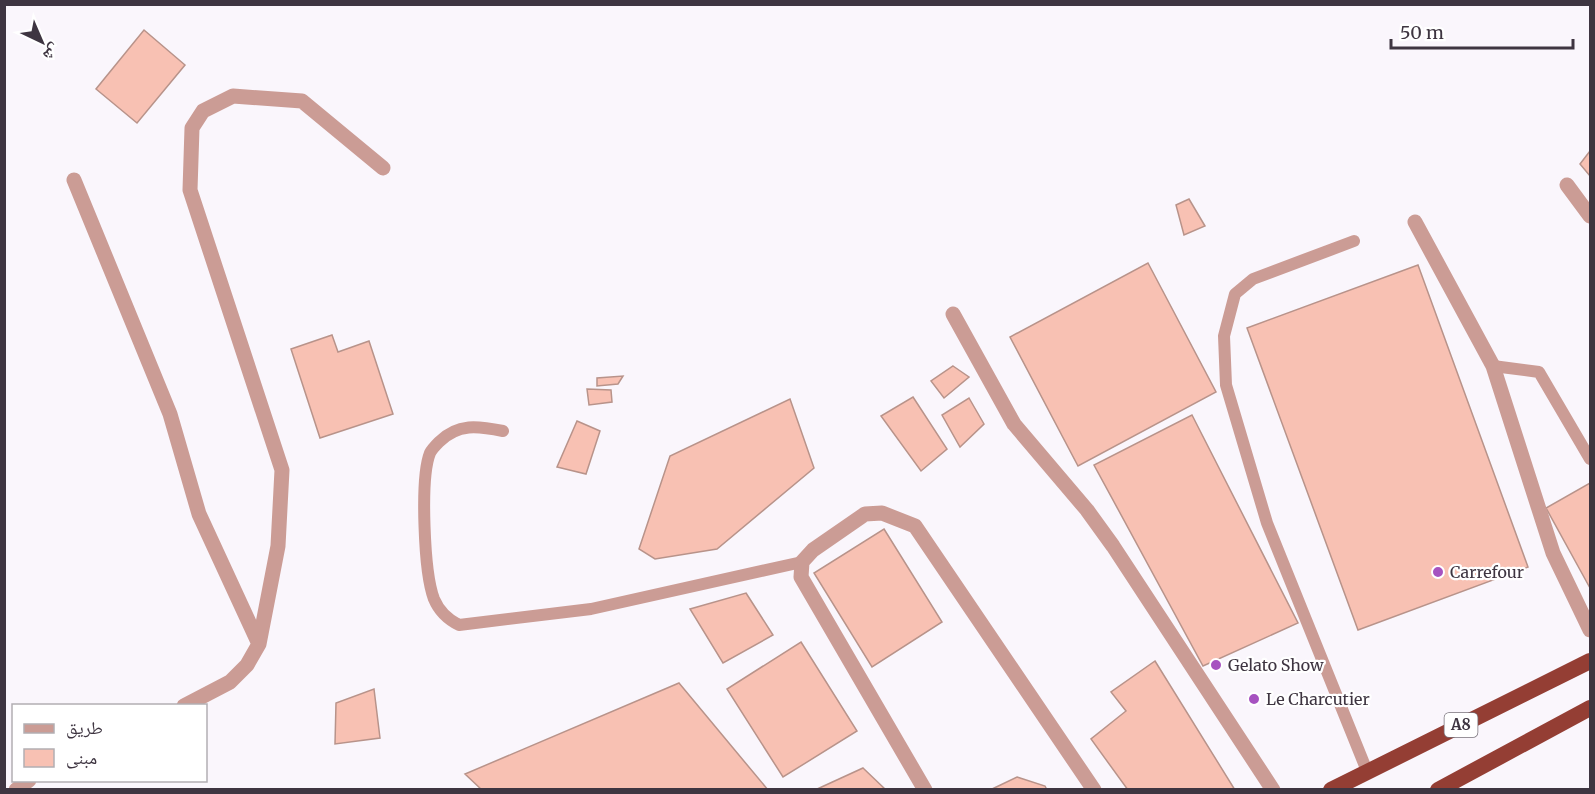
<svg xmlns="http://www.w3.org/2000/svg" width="1595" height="794" font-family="Merriweather,'Noto Naskh Arabic',serif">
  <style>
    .building { fill: #f8c1b3; stroke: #b8938a; stroke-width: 1.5 }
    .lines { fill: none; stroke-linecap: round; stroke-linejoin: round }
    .service { stroke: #cb9c95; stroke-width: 12 }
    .minor { stroke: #cb9c95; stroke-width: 15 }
    .trunk { stroke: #943e34; stroke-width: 16 }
    .poi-dot { fill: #a652c0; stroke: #fff; stroke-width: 2 }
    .labels { text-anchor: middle; stroke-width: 4.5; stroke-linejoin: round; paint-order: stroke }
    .shield { fill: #fff; stroke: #78727a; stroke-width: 1.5 }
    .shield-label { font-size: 15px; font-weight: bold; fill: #3e3541 }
    .poi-label { font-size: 16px; fill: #3e3541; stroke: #fff; text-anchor: start }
  </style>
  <rect width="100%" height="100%" fill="#faf6fc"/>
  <path class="building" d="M 144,30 L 185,65 L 137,123 L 96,89 Z
    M 1590,151 L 1590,176 L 1580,164 Z
    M 1189,199 L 1205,226 L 1184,235 L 1176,205 Z
    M 1148,263 L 1216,392 L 1078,466 L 1010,337 Z
    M 1418,265 L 1528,567 L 1358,630 L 1247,328 Z
    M 332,335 L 338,352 L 369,341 L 393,414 L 320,438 L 291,349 Z
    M 953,366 L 969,377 L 944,398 L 931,381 Z
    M 623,376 L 618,384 L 597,386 L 597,378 Z
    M 587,389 L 611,390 L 612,402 L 589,405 Z
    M 913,397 L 947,449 L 921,471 L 881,416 Z
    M 969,398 L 984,424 L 960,447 L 942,415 Z
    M 790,399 L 814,468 L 717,549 L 655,559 L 639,549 L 670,456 Z
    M 1192,415 L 1298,623 L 1203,666 L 1094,465 Z
    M 577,421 L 600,431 L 586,474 L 557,467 Z
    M 1590,483 L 1590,588 L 1546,508 Z
    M 884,529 L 942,622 L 872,667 L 814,573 Z
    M 746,593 L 773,635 L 723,663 L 690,609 Z
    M 801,642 L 857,731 L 783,777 L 727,689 Z
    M 1155,661 L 1235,790 L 1128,790 L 1091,739 L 1126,711 L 1111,692 Z
    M 679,683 L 768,790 L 482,790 L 465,774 Z
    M 374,689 L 380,738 L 335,744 L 336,703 Z
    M 863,768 L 886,790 L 815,790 Z
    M 1017,777 L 1045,786 L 1047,790 L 990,790 Z"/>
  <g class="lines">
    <path class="service" d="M 1354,241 L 1253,279 L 1235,294 L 1224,336 L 1226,385 L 1267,523 L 1367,771
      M 1493,366 L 1539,372 L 1590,459
      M 503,431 C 478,426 458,423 439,442 C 436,445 432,449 430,453 C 420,478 424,573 434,599 C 439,611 447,619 459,625 L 591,609 L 802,562"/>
    <path class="minor" d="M 74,180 L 170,414 L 199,514 L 259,644
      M 1567,185 L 1590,216
      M 1415,222 L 1493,366 L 1553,553 L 1590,630
      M 953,314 L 1014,424 L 1087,510 L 1113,546 L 1273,790
      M 184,706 L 230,682 L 247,665 L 259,644 L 278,546 L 282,470 L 190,190 L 192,128 L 203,111 L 233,96 L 302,101 L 383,168
      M 16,790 L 29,780
      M 925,790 L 801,577 L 802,562 L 813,550 L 865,514 L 882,513 L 915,526 L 1094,790"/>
    <path class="trunk" d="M 1331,790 L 1590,661
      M 1438,790 L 1590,708"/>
  </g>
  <g class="poi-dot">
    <circle cx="1438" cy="572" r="6"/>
    <circle cx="1216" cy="665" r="6"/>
    <circle cx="1254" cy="699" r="6"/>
  </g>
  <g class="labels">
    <rect class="shield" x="1444.5" y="713" width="33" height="24" rx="4.5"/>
    <g class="shield-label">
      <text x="1461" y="730">A8</text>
    </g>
    <g class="poi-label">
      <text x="1450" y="578">Carrefour</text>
      <text x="1228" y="671">Gelato Show</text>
      <text x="1266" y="705">Le Charcutier</text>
    </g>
  </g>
  <rect width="1595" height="794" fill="none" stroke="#3e3541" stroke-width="12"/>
  <rect x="12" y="704" width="195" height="78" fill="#ffffff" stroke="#b2aeb3" stroke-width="1.5"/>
  <rect x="24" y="724" width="30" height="9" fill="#cb9c95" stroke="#b2aeb3" stroke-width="1.5"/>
  <text x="66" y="734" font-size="18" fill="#3e3541">طريق</text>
  <rect x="24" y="749" width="30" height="18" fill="#f8c1b3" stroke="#b2aeb3" stroke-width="1.5"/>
  <text x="66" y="764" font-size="18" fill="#3e3541">مبنى</text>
  <g transform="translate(42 42) rotate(136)" stroke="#ffffff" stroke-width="4.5" paint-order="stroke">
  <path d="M0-4.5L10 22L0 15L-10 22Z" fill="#3e3541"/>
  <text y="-9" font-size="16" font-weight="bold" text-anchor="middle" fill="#3e3541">ش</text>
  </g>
  <path d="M1391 39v9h182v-9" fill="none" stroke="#3e3541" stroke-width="3"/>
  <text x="1400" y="39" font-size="18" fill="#3e3541" stroke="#ffffff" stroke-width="4.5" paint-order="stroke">50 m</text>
</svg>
